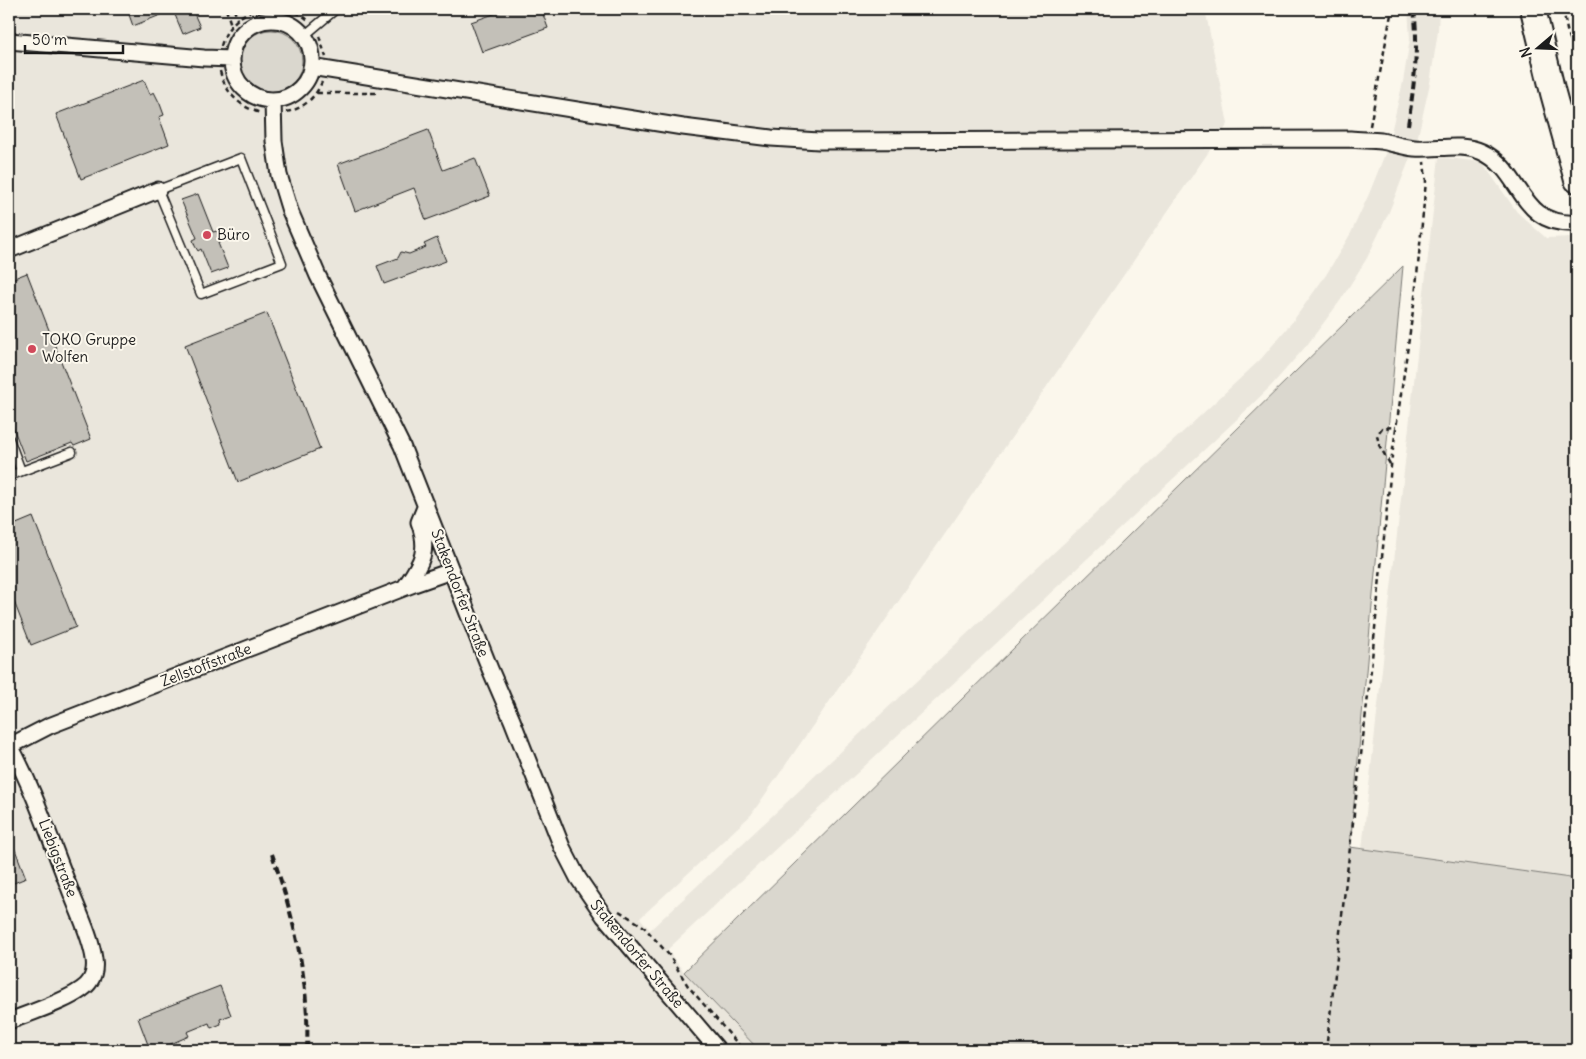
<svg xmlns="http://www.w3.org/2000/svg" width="1586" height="1059" font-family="Delius,sans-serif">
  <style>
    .built { fill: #eae6dc }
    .green { fill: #dad7ce; stroke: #7b7a75 }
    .building { fill: #c3c0b8; stroke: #1c1c1c }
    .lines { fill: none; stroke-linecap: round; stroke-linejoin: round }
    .service-casing { stroke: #1c1c1c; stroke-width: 11 }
    .minor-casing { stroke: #1c1c1c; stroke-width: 19 }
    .primary-casing { stroke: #1c1c1c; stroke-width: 28 }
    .path { stroke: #1c1c1c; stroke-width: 2.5; stroke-dasharray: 5 4; stroke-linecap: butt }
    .service { stroke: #fbf7ec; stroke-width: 8 }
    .minor { stroke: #fbf7ec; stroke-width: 15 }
    .primary { stroke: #fbf7ec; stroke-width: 24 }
    .rail { stroke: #1c1c1c; stroke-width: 4; stroke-dasharray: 8 4; stroke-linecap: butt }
    .poi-dot { fill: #d1495b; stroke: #fbf7ec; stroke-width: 2 }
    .labels { text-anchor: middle; stroke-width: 4; stroke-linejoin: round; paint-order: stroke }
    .poi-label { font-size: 15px; fill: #1c1c1c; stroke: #fbf7ec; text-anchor: start }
    .street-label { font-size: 15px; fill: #1c1c1c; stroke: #fbf7ec }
  </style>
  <rect width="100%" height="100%" fill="#fbf7ec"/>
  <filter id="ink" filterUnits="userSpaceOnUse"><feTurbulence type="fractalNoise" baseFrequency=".02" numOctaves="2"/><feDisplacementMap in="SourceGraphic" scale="10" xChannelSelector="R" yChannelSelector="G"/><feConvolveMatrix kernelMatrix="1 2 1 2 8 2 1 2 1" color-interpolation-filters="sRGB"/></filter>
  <g filter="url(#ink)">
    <path class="built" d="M 9,9 L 1205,9 L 1228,124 L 751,815 L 640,918 L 650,930 L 1261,359 L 1293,321 L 1326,275 L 1351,233 L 1369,194 L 1387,149 L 1403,82 L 1410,39 L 1408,9 L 1439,9 L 1438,31 L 1430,83 L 1417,140 L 1389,212 L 1367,258 L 1340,301 L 1307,345 L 1271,386 L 1233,423 L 667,950 L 684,972 L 759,1050 L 9,1050 Z
      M 1439,157 L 1482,162 L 1517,212 L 1546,238 L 1575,237 L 1577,244 L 1577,879 L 1362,849 Z"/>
    <path class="green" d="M240 61a31 31 0 1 1 62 0a31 31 0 1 1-62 0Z
      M 1403,266 L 1350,847 L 1577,879 L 1577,1050 L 759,1050 L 684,972 Z"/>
    <path class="building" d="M 127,9 L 192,9 L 200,27 L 183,34 L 173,10 L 133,26 Z
      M 508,9 L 541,9 L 548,28 L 482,52 L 471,22 Z
      M 144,80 L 150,94 L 154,92 L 160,104 L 164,115 L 159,117 L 169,144 L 81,179 L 56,114 Z
      M 428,130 L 443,170 L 475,158 L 490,196 L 426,220 L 414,188 L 355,211 L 338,164 Z
      M 198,194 L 213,232 L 217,231 L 221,242 L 218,243 L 228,268 L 211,274 L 201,249 L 198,251 L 195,246 L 193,240 L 197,238 L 181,200 Z
      M 437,238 L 446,261 L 384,284 L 377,266 L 398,258 L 401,252 L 409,254 L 426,247 L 424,244 Z
      M 27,273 L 91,439 L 74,446 L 72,443 L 26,461 L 9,417 L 9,280 Z
      M 267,313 L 320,449 L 238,482 L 185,345 Z
      M 33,517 L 76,627 L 31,645 L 9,589 L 9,527 Z
      M 9,834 L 26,878 L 9,885 Z
      M 220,986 L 231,1015 L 220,1019 L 221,1024 L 211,1028 L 209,1023 L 187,1032 L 189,1036 L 157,1050 L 150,1050 L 138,1018 Z"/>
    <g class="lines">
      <defs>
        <path id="service" d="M 304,36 L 336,9
          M 241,158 L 282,263 L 201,294 L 158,190 Z
          M 9,439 L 21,471
          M 9,476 L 72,452"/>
        <path id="minor" d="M232 60a40 40 0 1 1 80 0a40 40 0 1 1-80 0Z
          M 9,41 L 204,58 L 232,59
          M 311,67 L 683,127 L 771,138 L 819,141 L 1350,139 C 1360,140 1371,140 1381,141 C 1392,143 1403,147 1414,148 C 1437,150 1460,142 1482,152 C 1524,171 1518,227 1577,223
          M 273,100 L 274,141 L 279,175 L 290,211 L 318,276 L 402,446 L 490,669 L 512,720 L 562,847 L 578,878 L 604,916 L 718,1050
          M 9,250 L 158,190
          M 405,587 C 421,563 430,552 419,522 L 426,505
          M 9,744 C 34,789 50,839 69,887 C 77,909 91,936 94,959 C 95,966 94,975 90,981 C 81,997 27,1014 9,1021
          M 10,746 L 49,726 L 414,584 L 451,571"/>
        <path id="primary" d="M 1533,9 L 1553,93 L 1577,180"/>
      </defs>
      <use href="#service" class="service-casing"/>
      <use href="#minor" class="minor-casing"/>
      <use href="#primary" class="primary-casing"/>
      <path class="path" d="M 226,9 L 231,25
        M 234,9 L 237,19
        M 287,9 L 302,15 L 308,20
        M 1563,9 L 1567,30 L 1577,58
        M 319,36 L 326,57
        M 221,46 C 226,27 239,14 258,9
        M 220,71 C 225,92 239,107 261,113
        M 317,93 L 378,93
        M 286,112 C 303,109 315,98 322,82
        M 1370,126 L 1392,9
        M 1390,464 L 1379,445 L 1377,435 L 1382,428 L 1396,427
        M 619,911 L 643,926 L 653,937 L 669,955 L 688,986 L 743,1050
        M 1326,1050 L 1370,679 L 1392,456 L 1415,297 L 1426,181 L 1424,162"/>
      <use href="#service" class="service"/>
      <use href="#minor" class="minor"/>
      <use href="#primary" class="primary"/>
      <path class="rail" d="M 1408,125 C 1414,86 1419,48 1414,9
        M 272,854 C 294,917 310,983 307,1050"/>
    </g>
  </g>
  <g class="poi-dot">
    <circle cx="207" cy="235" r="5"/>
    <circle cx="32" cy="349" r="5"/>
  </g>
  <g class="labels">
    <g class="poi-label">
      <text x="217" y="240">Büro</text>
      <text x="42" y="345">TOKO Gruppe<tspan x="42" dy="17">Wolfen</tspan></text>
    </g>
    <g class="street-label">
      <text transform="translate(460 593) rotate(69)" y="5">Stakendorfer Straße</text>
      <text transform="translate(206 665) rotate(-21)" y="5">Zellstoffstraße</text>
      <text transform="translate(58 858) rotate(69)" y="5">Liebigstraße</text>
      <text transform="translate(637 954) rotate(50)" y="5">Stakendorfer Straße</text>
    </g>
  </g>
  <rect width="1586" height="1059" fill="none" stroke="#fbf7ec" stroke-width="30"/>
  <rect x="15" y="15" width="1556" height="1029" fill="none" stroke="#1c1c1c" stroke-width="2" filter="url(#ink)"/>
  <g transform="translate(1538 48) rotate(251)" stroke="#fbf7ec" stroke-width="4" paint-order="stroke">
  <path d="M0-4L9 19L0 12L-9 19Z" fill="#1c1c1c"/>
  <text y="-8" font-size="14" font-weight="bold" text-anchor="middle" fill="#1c1c1c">N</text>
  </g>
  <path d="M25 45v8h98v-8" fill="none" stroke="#1c1c1c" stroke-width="2.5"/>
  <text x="32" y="45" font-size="15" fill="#1c1c1c" stroke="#fbf7ec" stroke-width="4" paint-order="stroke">50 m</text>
</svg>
